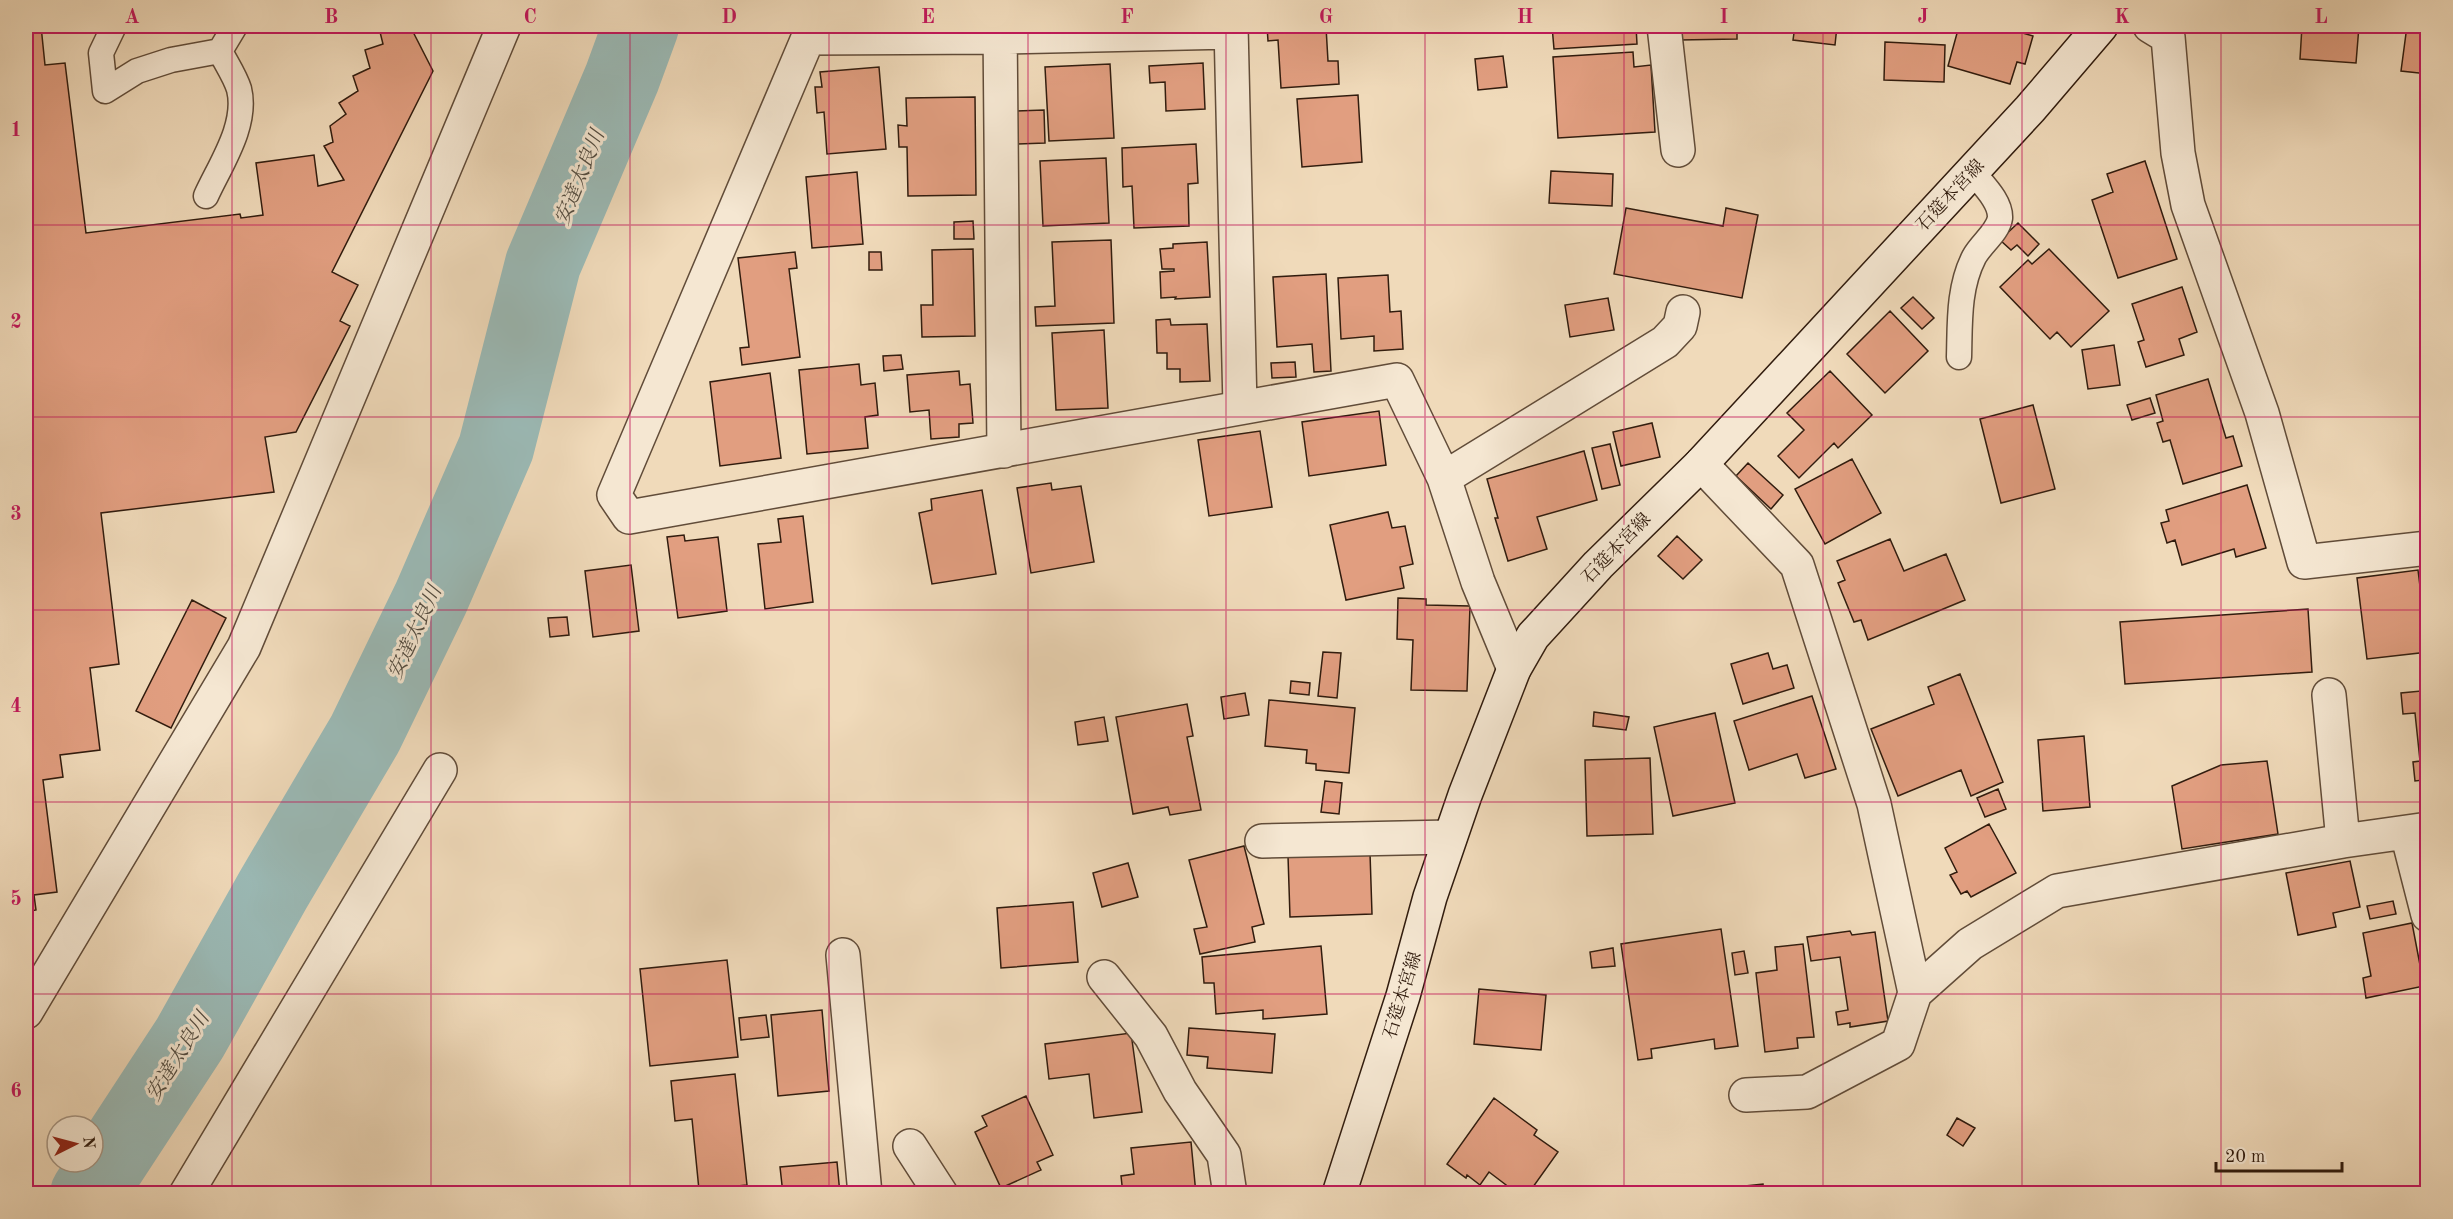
<svg xmlns="http://www.w3.org/2000/svg" width="2453" height="1219" font-family="'Old Standard TT','Noto Serif JP',serif">
  <style>
    .lines { fill: none; stroke-linecap: round; stroke-linejoin: round }
    .river { stroke: #9bbab6; stroke-width: 76 }
    .building { fill: #e19e80; stroke: #311c0e; stroke-width: 1.5 }
    .service-casing { stroke: #614c39; stroke-width: 27 }
    .minor-casing { stroke: #614c39; stroke-width: 36 }
    .secondary-casing { stroke: #311c0e; stroke-width: 36 }
    .service { stroke: #f5e7d2; stroke-width: 24 }
    .minor { stroke: #f5e7d2; stroke-width: 33 }
    .secondary { stroke: #f5e7d2; stroke-width: 33 }
    .grid { fill: none; stroke: #c2185b; stroke-width: 1.5; stroke-opacity: 0.55 }
    .labels { text-anchor: middle; stroke-width: 6; stroke-linejoin: round; paint-order: stroke }
    .street-label { font-size: 18px; fill: #311c0e; stroke: #f5e7d2 }
    .water-label { font-size: 20px; font-style: italic; fill: #514b40; stroke: #f5e7d2 }
    .neatline { fill: none; stroke: #c2185b; stroke-width: 2 }
    .grid-label { font-size: 20px; text-anchor: middle; font-weight: bold; fill: #c2185b }
  </style>
  <rect width="100%" height="100%" fill="#f0daba"/>
  <filter id="stains"><feTurbulence type="fractalNoise" baseFrequency=".00333" numOctaves="4"/><feColorMatrix values="0 0 0 0 .2 0 0 0 0 .09 0 0 0 0 .02 0 0 0 .5 -.17"/></filter>
  <radialGradient id="worn" r=".72"><stop offset=".6" stop-color="#630" stop-opacity="0"/><stop offset="1" stop-color="#630" stop-opacity=".3"/></radialGradient>
  <g class="lines">
    <path class="river" d="M 88,1194 L 190,1038 L 273,890 L 365,734 L 431,598 L 496,448 L 543,264 L 622,78 L 641,26"/>
  </g>
  <path class="building" d="M 26,26 L 41,26 L 45,65 L 65,63 L 86,233 L 240,214 L 241,218 L 263,215 L 256,163 L 314,155 L 318,186 L 344,180 L 324,146 L 333,142 L 330,126 L 346,114 L 339,103 L 358,91 L 353,76 L 370,68 L 365,50 L 383,44 L 379,28 L 384,26 L 410,26 L 433,71 L 332,272 L 358,285 L 340,321 L 350,326 L 296,432 L 265,437 L 274,492 L 101,513 L 119,664 L 90,668 L 100,750 L 60,755 L 63,777 L 43,780 L 57,892 L 34,895 L 36,910 L 26,912 Z
    M 1267,26 L 1326,27 L 1328,61 L 1338,61 L 1339,84 L 1281,88 L 1278,40 L 1268,41 Z
    M 1552,26 L 1636,26 L 1637,44 L 1554,49 Z
    M 1678,26 L 1737,26 L 1737,39 L 1679,40 Z
    M 1795,26 L 1837,26 L 1835,45 L 1793,40 Z
    M 1959,26 L 1999,26 L 2033,36 L 2025,64 L 2017,62 L 2010,84 L 1948,66 Z
    M 2302,26 L 2359,26 L 2356,63 L 2300,59 Z
    M 2407,26 L 2428,26 L 2428,74 L 2401,71 Z
    M 1885,42 L 1945,45 L 1944,82 L 1884,80 Z
    M 1633,52 L 1634,67 L 1651,65 L 1655,132 L 1558,138 L 1553,57 Z
    M 1503,56 L 1507,87 L 1478,90 L 1475,59 Z
    M 1203,63 L 1205,109 L 1166,111 L 1165,82 L 1150,83 L 1149,66 Z
    M 1110,64 L 1114,138 L 1049,141 L 1045,67 Z
    M 879,67 L 886,149 L 827,154 L 824,112 L 817,113 L 815,87 L 822,87 L 820,72 Z
    M 1358,95 L 1362,162 L 1302,167 L 1297,99 Z
    M 975,97 L 976,195 L 908,196 L 907,147 L 899,147 L 898,125 L 907,126 L 906,98 Z
    M 1044,110 L 1045,143 L 1018,144 L 1016,111 Z
    M 1196,144 L 1198,183 L 1188,184 L 1189,226 L 1134,228 L 1132,186 L 1123,187 L 1122,148 Z
    M 1106,158 L 1109,223 L 1043,226 L 1040,161 Z
    M 2145,161 L 2177,259 L 2118,278 L 2092,200 L 2113,192 L 2107,174 Z
    M 1551,171 L 1613,174 L 1612,206 L 1549,203 Z
    M 857,172 L 863,244 L 812,248 L 806,177 Z
    M 1626,208 L 1723,226 L 1726,208 L 1758,215 L 1742,298 L 1614,274 Z
    M 973,221 L 974,239 L 954,239 L 954,222 Z
    M 2018,223 L 2039,244 L 2028,256 L 2017,245 L 2011,250 L 2000,240 Z
    M 1111,240 L 1114,323 L 1036,326 L 1035,307 L 1055,306 L 1052,242 Z
    M 1207,242 L 1210,297 L 1175,299 L 1176,297 L 1161,298 L 1160,272 L 1174,271 L 1174,269 L 1162,269 L 1160,249 L 1173,248 L 1173,244 Z
    M 973,249 L 975,336 L 922,337 L 921,305 L 933,305 L 932,250 Z
    M 2049,249 L 2109,311 L 2071,347 L 2057,332 L 2050,339 L 2000,287 L 2028,260 L 2032,264 Z
    M 795,252 L 797,268 L 789,269 L 800,357 L 742,365 L 740,348 L 749,347 L 738,258 Z
    M 869,252 L 881,252 L 882,270 L 869,270 Z
    M 1326,274 L 1331,371 L 1314,372 L 1312,344 L 1277,347 L 1273,277 Z
    M 1388,275 L 1390,312 L 1401,311 L 1403,349 L 1374,351 L 1374,336 L 1341,339 L 1338,278 Z
    M 2182,287 L 2197,332 L 2179,339 L 2184,355 L 2146,367 L 2138,342 L 2144,340 L 2132,304 Z
    M 1913,297 L 1934,318 L 1922,329 L 1901,308 Z
    M 1608,298 L 1614,330 L 1570,337 L 1565,305 Z
    M 1890,311 L 1928,351 L 1885,393 L 1847,354 Z
    M 1170,319 L 1171,325 L 1207,324 L 1210,381 L 1180,382 L 1180,369 L 1167,369 L 1167,353 L 1157,353 L 1156,320 Z
    M 1104,330 L 1108,408 L 1056,410 L 1052,333 Z
    M 2114,345 L 2120,385 L 2088,389 L 2082,350 Z
    M 901,355 L 903,369 L 884,371 L 883,356 Z
    M 1295,362 L 1296,377 L 1272,378 L 1271,363 Z
    M 859,364 L 861,385 L 875,383 L 878,415 L 865,417 L 868,448 L 807,454 L 799,370 Z
    M 959,371 L 960,385 L 970,384 L 973,423 L 959,424 L 959,437 L 931,439 L 929,410 L 910,412 L 907,375 Z
    M 1830,371 L 1872,415 L 1838,448 L 1834,443 L 1799,478 L 1778,456 L 1804,430 L 1787,413 Z
    M 770,373 L 781,458 L 720,466 L 710,382 Z
    M 2208,379 L 2226,438 L 2233,436 L 2242,466 L 2183,484 L 2170,440 L 2163,442 L 2157,423 L 2163,421 L 2156,395 Z
    M 2150,398 L 2155,413 L 2132,420 L 2127,405 Z
    M 2033,405 L 2055,489 L 2001,503 L 1980,419 Z
    M 1379,411 L 1386,465 L 1309,476 L 1302,422 Z
    M 1652,423 L 1660,457 L 1621,466 L 1613,432 Z
    M 1260,431 L 1272,507 L 1209,516 L 1198,440 Z
    M 1610,444 L 1620,485 L 1602,489 L 1592,448 Z
    M 1584,451 L 1597,500 L 1537,517 L 1547,549 L 1508,561 L 1495,518 L 1498,518 L 1487,479 Z
    M 1852,459 L 1881,513 L 1825,544 L 1795,489 Z
    M 1748,463 L 1783,495 L 1771,509 L 1736,476 Z
    M 1051,483 L 1052,490 L 1081,486 L 1094,562 L 1031,573 L 1017,488 Z
    M 2247,485 L 2266,548 L 2236,557 L 2234,549 L 2182,565 L 2175,540 L 2167,543 L 2161,523 L 2169,521 L 2166,510 Z
    M 982,490 L 996,574 L 932,584 L 919,513 L 932,510 L 931,499 Z
    M 1388,512 L 1392,528 L 1405,526 L 1413,564 L 1400,567 L 1404,588 L 1346,600 L 1330,525 Z
    M 803,516 L 813,602 L 765,609 L 758,544 L 781,542 L 778,519 Z
    M 684,535 L 685,541 L 718,537 L 727,611 L 678,618 L 667,537 Z
    M 1677,536 L 1702,560 L 1683,579 L 1658,556 Z
    M 1890,539 L 1904,571 L 1946,554 L 1965,600 L 1868,640 L 1861,620 L 1854,622 L 1838,583 L 1845,580 L 1837,561 Z
    M 631,565 L 639,631 L 593,637 L 585,571 Z
    M 2418,570 L 2428,652 L 2367,659 L 2357,578 Z
    M 1398,598 L 1426,599 L 1426,605 L 1470,606 L 1467,691 L 1411,690 L 1413,640 L 1397,639 Z
    M 192,600 L 226,618 L 171,728 L 136,711 Z
    M 2308,609 L 2312,672 L 2125,684 L 2120,622 Z
    M 567,617 L 569,635 L 550,637 L 548,618 Z
    M 1323,652 L 1341,653 L 1337,698 L 1318,696 Z
    M 1768,653 L 1773,669 L 1787,665 L 1794,688 L 1743,704 L 1731,664 Z
    M 1960,674 L 2003,782 L 1971,796 L 1961,770 L 1898,796 L 1871,729 L 1934,704 L 1928,687 Z
    M 1291,681 L 1310,683 L 1309,695 L 1290,693 Z
    M 2421,691 L 2422,701 L 2428,700 L 2426,804 L 2423,780 L 2415,781 L 2413,762 L 2420,761 L 2415,713 L 2403,714 L 2401,693 Z
    M 1245,693 L 1249,715 L 1224,719 L 1221,697 Z
    M 1812,696 L 1836,769 L 1805,778 L 1797,754 L 1749,770 L 1734,721 Z
    M 1269,700 L 1355,708 L 1349,773 L 1316,770 L 1316,764 L 1306,763 L 1307,750 L 1265,746 Z
    M 1187,704 L 1193,736 L 1187,737 L 1201,810 L 1170,815 L 1168,807 L 1133,814 L 1116,717 Z
    M 1594,712 L 1629,717 L 1626,730 L 1593,726 Z
    M 1715,713 L 1735,803 L 1673,816 L 1654,727 Z
    M 1104,717 L 1108,741 L 1078,745 L 1075,722 Z
    M 2084,736 L 2090,807 L 2043,811 L 2038,740 Z
    M 1650,758 L 1653,834 L 1587,836 L 1585,760 Z
    M 2267,761 L 2278,834 L 2182,849 L 2172,786 L 2221,765 Z
    M 1325,781 L 1342,783 L 1339,814 L 1321,812 Z
    M 1998,789 L 2006,809 L 1985,817 L 1977,798 Z
    M 1989,824 L 2016,873 L 1971,897 L 1967,891 L 1961,894 L 1950,875 L 1957,872 L 1945,848 Z
    M 1244,846 L 1264,924 L 1252,927 L 1255,942 L 1200,954 L 1194,929 L 1207,927 L 1189,860 Z
    M 1370,853 L 1372,914 L 1290,917 L 1288,856 Z
    M 2350,861 L 2360,907 L 2333,913 L 2336,927 L 2298,935 L 2286,873 Z
    M 1128,863 L 1138,897 L 1102,907 L 1093,873 Z
    M 2393,901 L 2396,914 L 2370,919 L 2367,906 Z
    M 1073,902 L 1078,962 L 1001,968 L 997,908 Z
    M 2412,923 L 2424,986 L 2366,998 L 2363,978 L 2371,976 L 2363,933 Z
    M 1721,929 L 1738,1046 L 1715,1049 L 1714,1039 L 1651,1049 L 1652,1058 L 1638,1060 L 1621,944 Z
    M 1850,931 L 1852,935 L 1875,932 L 1888,1021 L 1850,1027 L 1850,1023 L 1838,1025 L 1836,1012 L 1848,1010 L 1840,957 L 1811,961 L 1807,937 Z
    M 1803,944 L 1814,1037 L 1797,1038 L 1798,1048 L 1765,1052 L 1756,973 L 1777,970 L 1775,947 Z
    M 1321,946 L 1327,1014 L 1263,1019 L 1263,1010 L 1216,1014 L 1214,983 L 1204,983 L 1202,957 Z
    M 1613,948 L 1615,966 L 1592,968 L 1590,952 Z
    M 1744,951 L 1748,973 L 1735,975 L 1732,953 Z
    M 727,960 L 738,1057 L 650,1066 L 640,969 Z
    M 1479,989 L 1546,995 L 1541,1050 L 1474,1044 Z
    M 822,1010 L 829,1091 L 778,1096 L 771,1015 Z
    M 766,1015 L 769,1037 L 741,1040 L 739,1018 Z
    M 1189,1028 L 1275,1034 L 1272,1073 L 1207,1068 L 1208,1057 L 1187,1055 Z
    M 1131,1033 L 1142,1112 L 1094,1118 L 1089,1074 L 1049,1079 L 1045,1044 Z
    M 735,1074 L 747,1185 L 699,1190 L 692,1119 L 675,1121 L 671,1081 Z
    M 1026,1096 L 1053,1155 L 1037,1162 L 1041,1170 L 1001,1188 L 975,1132 L 987,1126 L 982,1116 Z
    M 1494,1098 L 1537,1130 L 1534,1135 L 1558,1152 L 1528,1194 L 1518,1194 L 1489,1172 L 1480,1185 L 1467,1175 L 1466,1178 L 1447,1164 Z
    M 1957,1118 L 1975,1128 L 1963,1146 L 1947,1135 Z
    M 1191,1142 L 1196,1194 L 1123,1194 L 1121,1176 L 1134,1174 L 1131,1148 Z
    M 837,1162 L 840,1194 L 783,1194 L 780,1167 Z
    M 1763,1184 L 1764,1194 L 1737,1194 L 1736,1187 Z"/>
  <g class="lines">
    <defs>
      <path id="service" d="M 114,26 L 101,53 L 105,91 L 137,71 L 171,60 L 220,51 L 235,26
        M 206,196 C 220,165 248,125 239,89 C 235,76 226,63 220,51
        M 1959,357 C 1960,324 1958,288 1974,257 C 1981,244 1998,232 2000,218 C 2001,201 1982,184 1972,171"/>
      <path id="minor" d="M 1000,26 L 1004,451
        M 1231,26 L 1240,407
        M 1664,26 L 1678,150
        M 2150,26 L 2168,37 L 2178,153 L 2188,205 L 2262,413 L 2304,562 L 2428,548
        M 1231,32 L 1000,37 L 808,38 L 614,495 L 629,517 L 1397,380 L 1444,478 L 1478,582 L 1514,669
        M 1701,464 L 1797,565 L 1874,804 L 1915,993 L 1970,944 L 2057,891 L 2343,841 L 2428,829
        M 1444,478 L 1665,342 L 1680,326 L 1683,312
        M 2329,695 L 2343,841
        M 2407,833 L 2428,915
        M 1262,841 L 1450,837
        M 843,955 L 865,1194
        M 1104,977 L 1151,1036 L 1180,1091 L 1224,1155 L 1230,1194
        M 26,1012 L 244,647 L 504,26
        M 1746,1095 L 1807,1092 L 1898,1044 L 1915,993
        M 910,1146 L 941,1194
        M 186,1194 L 440,770"/>
      <path id="secondary" d="M 1339,1194 L 1403,996 L 1430,897 L 1465,795 L 1514,669 L 1533,636 L 1598,565 L 1701,464 L 2030,109 L 2101,26"/>
    </defs>
    <use href="#service" class="service-casing"/>
    <use href="#minor" class="minor-casing"/>
    <use href="#secondary" class="secondary-casing"/>
    <use href="#service" class="service"/>
    <use href="#minor" class="minor"/>
    <use href="#secondary" class="secondary"/>
  </g>
  <path class="grid" d="M 232,26 L 232,1194M 431,26 L 431,1194M 630,26 L 630,1194M 829,26 L 829,1194M 1028,26 L 1028,1194M 1226,26 L 1226,1194M 1425,26 L 1425,1194M 1624,26 L 1624,1194M 1823,26 L 1823,1194M 2022,26 L 2022,1194M 2221,26 L 2221,1194M 26,225 L 2428,225M 26,417 L 2428,417M 26,610 L 2428,610M 26,802 L 2428,802M 26,994 L 2428,994"/>
  <g class="labels">
    <g class="street-label">
      <text transform="translate(1950 195) rotate(-47)" y="6">石筵本宮線</text>
      <text transform="translate(1616 548) rotate(-46)" y="6">石筵本宮線</text>
      <text transform="translate(1402 995) rotate(-73)" y="6">石筵本宮線</text>
    </g>
    <g class="water-label">
      <text transform="translate(579 177) rotate(-68)" y="7">安達太良川</text>
      <text transform="translate(414 632) rotate(-65)" y="7">安達太良川</text>
      <text transform="translate(177 1056) rotate(-58)" y="7">安達太良川</text>
    </g>
  </g>
  <rect width="2453" height="1219" fill="none" stroke="#f0daba" stroke-width="66"/>
  <g transform="translate(75 1144) rotate(84)"><circle r="28" fill="#f5e7d2" stroke="#a79684" stroke-width="1.5"/>
  <path d="M0-4.5L10 22L0 15L-10 22Z" fill="#8f2418"/>
  <text y="-9" font-size="16" font-weight="bold" text-anchor="middle" fill="#311c0e">N</text>
  </g>
  <path d="M2216 1162v9h126v-9" fill="none" stroke="#311c0e" stroke-width="3"/>
  <text x="2225" y="1162" font-size="18" fill="#311c0e" stroke="#f5e7d2" stroke-width="4.5" paint-order="stroke">20 m</text>
  <rect x="33" y="33" width="2387" height="1153" class="neatline"/>
  <g class="grid-label">
    <text x="132" y="23">A</text>
    <text x="331" y="23">B</text>
    <text x="530" y="23">C</text>
    <text x="729" y="23">D</text>
    <text x="928" y="23">E</text>
    <text x="1127" y="23">F</text>
    <text x="1326" y="23">G</text>
    <text x="1525" y="23">H</text>
    <text x="1724" y="23">I</text>
    <text x="1923" y="23">J</text>
    <text x="2122" y="23">K</text>
    <text x="2321" y="23">L</text>
    <text x="16" y="136">1</text>
    <text x="16" y="328">2</text>
    <text x="16" y="520">3</text>
    <text x="16" y="712">4</text>
    <text x="16" y="905">5</text>
    <text x="16" y="1097">6</text>
  </g>
  <rect width="100%" height="100%" filter="url(#stains)"/>
  <rect width="100%" height="100%" fill="url(#worn)"/>
</svg>
